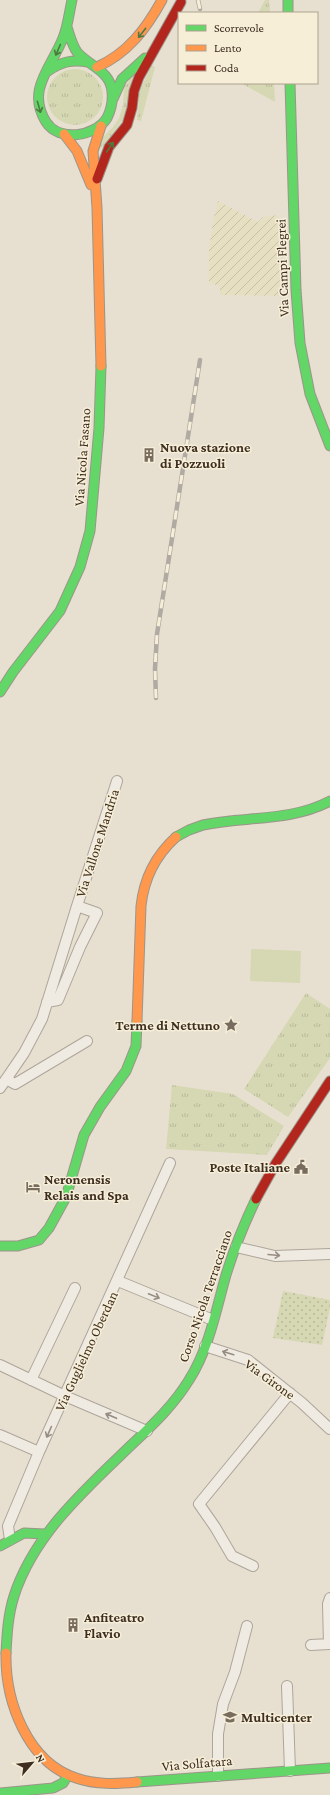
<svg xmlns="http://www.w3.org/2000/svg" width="330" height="1795" font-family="'Crimson Pro',serif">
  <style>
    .farmland { fill: url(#farmland-furrows) }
    .grass { fill: url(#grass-tufts) }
    .garden { fill: url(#garden-dots) }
    .pitch { fill: #d6d7b3 }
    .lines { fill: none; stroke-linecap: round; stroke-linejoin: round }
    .street-casing { stroke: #ada599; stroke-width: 12 }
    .fast-casing { stroke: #9c958a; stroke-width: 11 }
    .slow-casing { stroke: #9c958a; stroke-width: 11 }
    .jam-casing { stroke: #9c958a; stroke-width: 11 }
    .street { stroke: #efebe3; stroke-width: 10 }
    .fast { stroke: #63d668; stroke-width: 9 }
    .slow { stroke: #ff974d; stroke-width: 9 }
    .jam { stroke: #b3261e; stroke-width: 9 }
    .rail-casing { stroke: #afaaa2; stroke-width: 4.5 }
    .rail { stroke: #f7eed8; stroke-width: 3; stroke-dasharray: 9; stroke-linecap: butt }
    .oneway { stroke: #4e7a40 }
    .oneway2 { stroke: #968c82 }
    .labels { text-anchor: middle; stroke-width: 3; stroke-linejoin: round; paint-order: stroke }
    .street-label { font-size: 14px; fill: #3d2e20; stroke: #f7eed8 }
    .poi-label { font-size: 14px; font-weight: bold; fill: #3d2e20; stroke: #f7eed8; text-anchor: start }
  </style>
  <defs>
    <pattern id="farmland-furrows" width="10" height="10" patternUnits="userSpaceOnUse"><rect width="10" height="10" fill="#e6dfc2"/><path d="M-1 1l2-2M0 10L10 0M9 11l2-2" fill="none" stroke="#c6c0a6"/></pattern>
    <pattern id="grass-tufts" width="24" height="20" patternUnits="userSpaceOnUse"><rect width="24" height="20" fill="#d6d7b3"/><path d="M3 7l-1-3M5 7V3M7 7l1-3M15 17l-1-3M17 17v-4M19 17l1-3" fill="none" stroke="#b9b99a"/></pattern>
    <pattern id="garden-dots" width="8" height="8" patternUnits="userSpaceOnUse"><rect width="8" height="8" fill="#d6d7b3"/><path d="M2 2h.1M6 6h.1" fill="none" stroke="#b9b99a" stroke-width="1.8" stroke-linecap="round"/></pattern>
  </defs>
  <rect width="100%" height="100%" fill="#e7e0d1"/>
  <path class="farmland" d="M 218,201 L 258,222 L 263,217 L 278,215 L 280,296 L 220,295 L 220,286 L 209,283 L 209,249 L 213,221 Z"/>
  <path class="grass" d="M 265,0 L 269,0 L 270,13 L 258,13 Z
    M 152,65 L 155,67 L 141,121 L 137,120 L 140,90 Z
    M47 97a28 28 0 1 1 56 0a28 28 0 1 1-56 0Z
    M 133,76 L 125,117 L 98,152 L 103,137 L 113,127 L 119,118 L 123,105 L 124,87 Z
    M 241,83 L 274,83 L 275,102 Z
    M 306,993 L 330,1009 L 330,1058 L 288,1117 L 244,1089 Z
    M 172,1085 L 233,1094 L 284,1126 L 267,1155 L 166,1149 Z"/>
  <path class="garden" d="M 283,1291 L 330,1300 L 330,1308 L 322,1345 L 273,1338 Z"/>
  <path class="pitch" d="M 251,949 L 301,951 L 300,983 L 250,981 Z"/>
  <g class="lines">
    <defs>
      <path id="street" d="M 77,906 L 117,781
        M 6,1079 L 15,1084 L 87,1041
        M 0,1088 L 24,1053 L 42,1019 L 77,906 L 97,913 L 80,947 L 58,1000 L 47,1002
        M 236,1247 L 275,1256 L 330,1254
        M 118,1281 L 213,1320
        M 205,1346 L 248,1360 L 302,1403 L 330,1429
        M 0,1365 L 65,1396 L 147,1431
        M 31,1380 L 75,1288
        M 0,1435 L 39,1452
        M 10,1540 L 8,1526 L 39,1452 L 170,1163
        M 253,1566 L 232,1556 L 215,1527 L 199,1504 L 290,1393
        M 311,1645 L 329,1644 L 328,1604 L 330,1598
        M 287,1686 L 290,1771
        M 218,1776 L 218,1734 L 223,1704 L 235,1672 L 247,1626"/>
      <path id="fast" d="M 288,0 L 288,13
        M 67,27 C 70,36 72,45 77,52 C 89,66 111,71 112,92 C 113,101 111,110 107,118 C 95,137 59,142 46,122 C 26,90 51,68 63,38 C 68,26 69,13 72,0
        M 48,71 C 61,62 72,59 88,62
        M 290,83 L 296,290 L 300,343 L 310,394 L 330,446
        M 113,99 L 122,79 L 145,58
        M 0,692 L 13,672 L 60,611 L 80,567 L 90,531 L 99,428 L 101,366
        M 176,837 L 189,830 L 203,825 C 246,816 290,822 330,801
        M 0,1246 L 18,1246 L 39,1240 L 49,1228 L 66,1197 L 84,1135 L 100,1107 L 126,1071 L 136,1046 L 137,1021
        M 0,1546 L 24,1533 L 45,1534
        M 6,1653 C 7,1634 8,1615 14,1596 C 33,1537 81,1493 125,1451 C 148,1429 172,1408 189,1380 C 209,1349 216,1310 226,1275 C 234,1249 244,1224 256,1199
        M 137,1782 L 330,1768
        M 0,1793 L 53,1788 L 63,1783 L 68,1775"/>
      <path id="slow" d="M 97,67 C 128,53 146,29 162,0
        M 64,134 L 77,151 L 91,185
        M 101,366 L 97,208 L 93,151 L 101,126
        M 137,1021 L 141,906 C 144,878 155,856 176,837
        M 6,1653 C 5,1701 27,1762 76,1778 C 96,1785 117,1784 137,1782"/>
      <path id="jam" d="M 97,179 L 109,147 L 127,125 L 132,108 L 134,91 L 139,77 L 181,2
        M 256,1199 L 276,1163 L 330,1081"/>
    </defs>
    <use href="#street" class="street-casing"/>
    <use href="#fast" class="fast-casing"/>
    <use href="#slow" class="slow-casing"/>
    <use href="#jam" class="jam-casing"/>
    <use href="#street" class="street"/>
    <use href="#fast" class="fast"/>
    <use href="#slow" class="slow"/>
    <use href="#jam" class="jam"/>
    <defs>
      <path id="rail" d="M 198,0 L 200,9
        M 156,698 L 155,669 L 157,634 L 200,360"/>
    </defs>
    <use href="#rail" class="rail-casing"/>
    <use href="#rail" class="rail"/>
  </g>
  <defs><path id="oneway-shaft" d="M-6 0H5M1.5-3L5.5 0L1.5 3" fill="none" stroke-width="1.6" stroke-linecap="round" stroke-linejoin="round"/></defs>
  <g class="oneway">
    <use href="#oneway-shaft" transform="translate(142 33) rotate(128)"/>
    <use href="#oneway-shaft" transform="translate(58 50) rotate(113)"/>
    <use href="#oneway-shaft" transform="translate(39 107) rotate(74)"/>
    <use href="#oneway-shaft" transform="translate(110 147) rotate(-56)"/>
  </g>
  <g class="oneway2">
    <use href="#oneway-shaft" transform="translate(274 1255) rotate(5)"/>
    <use href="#oneway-shaft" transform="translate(154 1296) rotate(22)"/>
    <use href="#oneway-shaft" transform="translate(228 1353) rotate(-163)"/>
    <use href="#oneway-shaft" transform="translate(111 1416) rotate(-157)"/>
    <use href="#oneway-shaft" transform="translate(49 1432) rotate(114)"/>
  </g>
  <defs>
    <symbol id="building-bare" viewBox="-9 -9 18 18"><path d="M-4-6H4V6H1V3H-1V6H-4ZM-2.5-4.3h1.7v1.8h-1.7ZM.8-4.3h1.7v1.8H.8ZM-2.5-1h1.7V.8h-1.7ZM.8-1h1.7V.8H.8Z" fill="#786c5e" stroke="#f7eed8" stroke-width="2.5" paint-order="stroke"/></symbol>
    <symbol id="sight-bare" viewBox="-9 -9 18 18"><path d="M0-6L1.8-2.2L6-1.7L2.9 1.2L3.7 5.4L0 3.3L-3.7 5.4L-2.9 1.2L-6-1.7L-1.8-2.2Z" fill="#786c5e" stroke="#f7eed8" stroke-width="2.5" paint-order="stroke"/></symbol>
    <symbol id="civic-bare" viewBox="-9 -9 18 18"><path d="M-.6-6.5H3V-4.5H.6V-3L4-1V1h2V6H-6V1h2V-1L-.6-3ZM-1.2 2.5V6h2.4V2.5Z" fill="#786c5e" stroke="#f7eed8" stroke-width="2.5" paint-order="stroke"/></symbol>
    <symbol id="hotel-bare" viewBox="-9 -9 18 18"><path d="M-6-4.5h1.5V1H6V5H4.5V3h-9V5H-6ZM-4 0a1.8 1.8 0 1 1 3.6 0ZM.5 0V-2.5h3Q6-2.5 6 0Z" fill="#786c5e" stroke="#f7eed8" stroke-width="2.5" paint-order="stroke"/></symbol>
    <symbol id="school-bare" viewBox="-9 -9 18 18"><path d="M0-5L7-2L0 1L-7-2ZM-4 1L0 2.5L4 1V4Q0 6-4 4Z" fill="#786c5e" stroke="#f7eed8" stroke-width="2.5" paint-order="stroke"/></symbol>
  </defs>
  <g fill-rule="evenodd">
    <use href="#building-bare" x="139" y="445" width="20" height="20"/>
    <use href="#sight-bare" x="221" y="1015" width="20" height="20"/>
    <use href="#civic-bare" x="291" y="1157" width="20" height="20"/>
    <use href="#hotel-bare" x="23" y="1177" width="20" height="20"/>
    <use href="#building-bare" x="63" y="1615" width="20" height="20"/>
    <use href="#school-bare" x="220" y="1707" width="20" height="20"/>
  </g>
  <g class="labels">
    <g class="street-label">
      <text transform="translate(282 268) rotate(-92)" y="5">Via Campi Flegrei</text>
      <text transform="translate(82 457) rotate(-86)" y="5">Via Nicola Fasano</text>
      <text transform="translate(97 843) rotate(-72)" y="5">Via Vallone Mandria</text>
      <text transform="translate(205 1296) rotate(-71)" y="5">Corso Nicola Terracciano</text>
      <text transform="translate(86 1351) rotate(-65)" y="5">Via Guglielmo Oberdan</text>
      <text transform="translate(270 1379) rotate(36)" y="5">Via Girone</text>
      <text transform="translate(197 1763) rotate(-5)" y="5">Via Solfatara</text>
    </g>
    <g class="poi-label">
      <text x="160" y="452">Nuova stazione<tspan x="160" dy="16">di Pozzuoli</tspan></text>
      <text x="220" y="1030" text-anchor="end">Terme di Nettuno</text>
      <text x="290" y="1172" text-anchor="end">Poste Italiane</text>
      <text x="44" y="1184">Neronensis<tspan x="44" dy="16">Relais and Spa</tspan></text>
      <text x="84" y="1622">Anfiteatro<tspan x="84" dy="16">Flavio</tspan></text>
      <text x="241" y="1722">Multicenter</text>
    </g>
  </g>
  <rect x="178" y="12" width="140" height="72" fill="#f7eed8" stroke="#ada18e"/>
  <rect x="186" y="25" width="20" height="6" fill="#63d668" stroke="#ada18e"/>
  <text x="214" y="32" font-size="12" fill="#3d2e20">Scorrevole</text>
  <rect x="186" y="45" width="20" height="6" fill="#ff974d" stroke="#ada18e"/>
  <text x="214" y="52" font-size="12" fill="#3d2e20">Lento</text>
  <rect x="186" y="65" width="20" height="6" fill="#b3261e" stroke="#ada18e"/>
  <text x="214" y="72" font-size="12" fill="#3d2e20">Coda</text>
  <g transform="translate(32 1763) rotate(62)" stroke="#f7eed8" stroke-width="3" paint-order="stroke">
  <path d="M0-3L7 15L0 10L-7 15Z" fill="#3d2e20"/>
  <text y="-6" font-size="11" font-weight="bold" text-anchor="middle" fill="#3d2e20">N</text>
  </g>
</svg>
